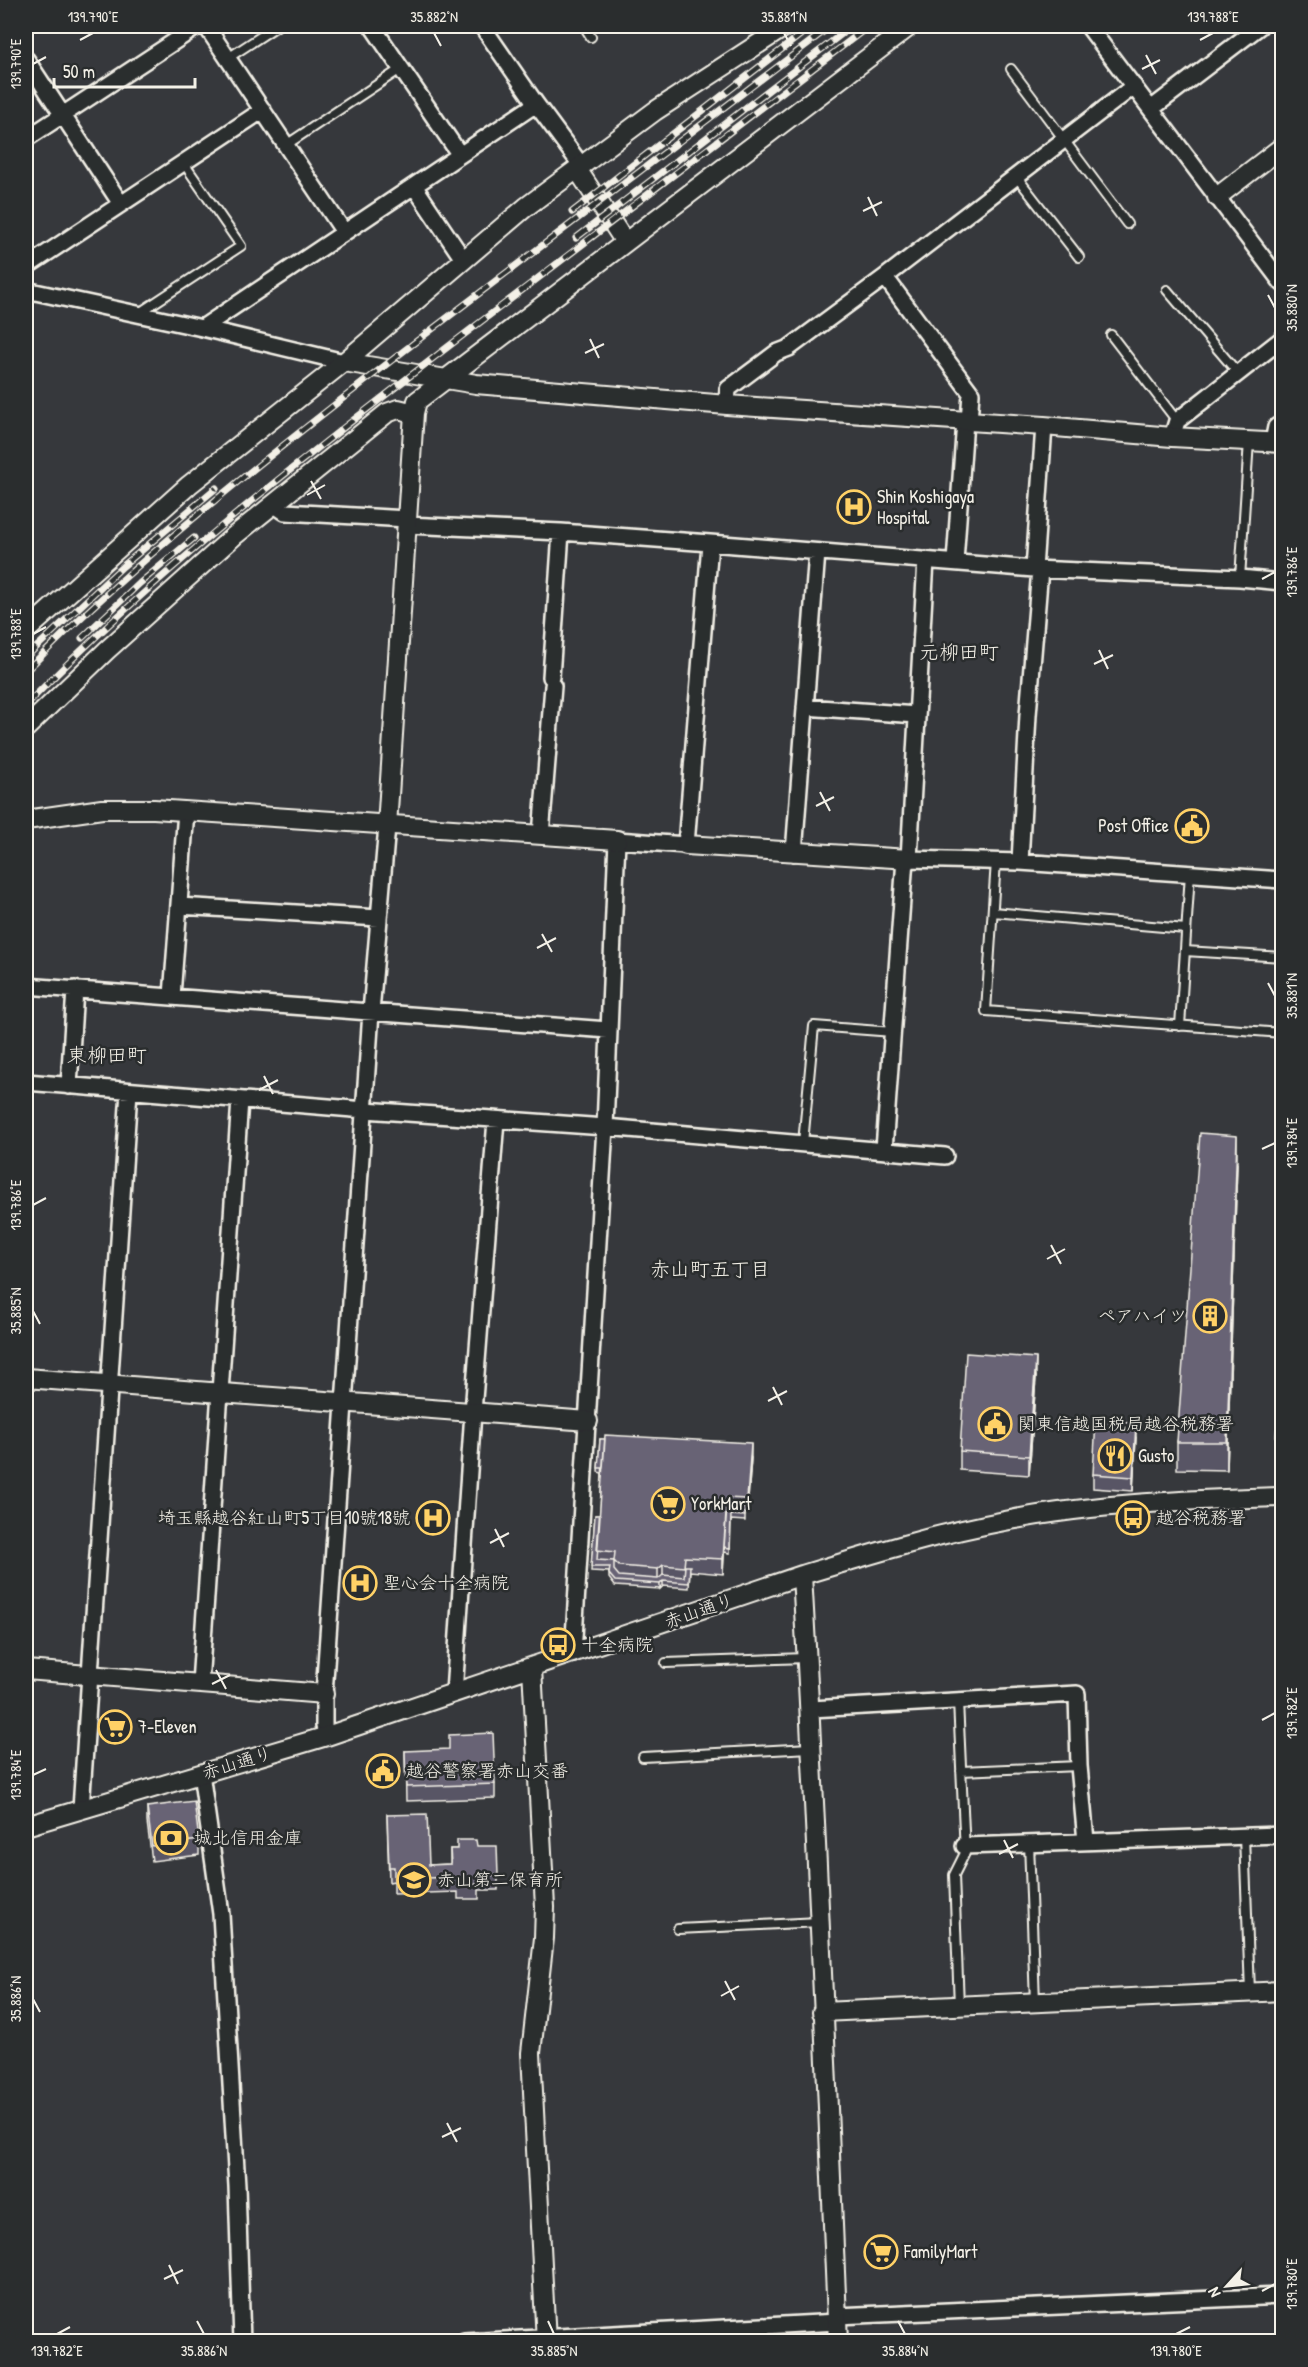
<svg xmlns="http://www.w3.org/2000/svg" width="1308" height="2367" font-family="'Patrick Hand','Klee One',sans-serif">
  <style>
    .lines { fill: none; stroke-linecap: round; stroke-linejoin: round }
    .service-casing { stroke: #f4f1e8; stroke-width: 12 }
    .minor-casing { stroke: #f4f1e8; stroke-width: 20 }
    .tertiary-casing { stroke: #f4f1e8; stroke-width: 22 }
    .service { stroke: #2a2d2e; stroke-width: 8 }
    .minor { stroke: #2a2d2e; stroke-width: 15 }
    .tertiary { stroke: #2a2d2e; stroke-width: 18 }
    .rail-casing { stroke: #f4f1e8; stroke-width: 7 }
    .rail { stroke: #2a2d2e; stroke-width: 4.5; stroke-dasharray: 14; stroke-linecap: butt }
    .wall { fill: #595565; stroke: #f4f1e8; stroke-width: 1.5 }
    .shaded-wall { fill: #494552; stroke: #f4f1e8; stroke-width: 1.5 }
    .building { fill: #686375; stroke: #f4f1e8; stroke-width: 1.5 }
    .ticks { fill: none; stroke: #f4f1e8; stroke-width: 2 }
    .labels { text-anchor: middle; stroke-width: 5; stroke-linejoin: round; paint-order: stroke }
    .poi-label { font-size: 18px; fill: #f4f1e8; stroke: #2a2d2e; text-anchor: start }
    .street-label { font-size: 18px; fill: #f4f1e8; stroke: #2a2d2e }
    .neighbourhood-label { font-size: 20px; fill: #f4f1e8; stroke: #2a2d2e }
    .neatline { fill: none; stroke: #f4f1e8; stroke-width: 2 }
    .ticks-label { font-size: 15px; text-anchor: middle; fill: #f4f1e8 }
  </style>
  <rect width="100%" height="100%" fill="#36383c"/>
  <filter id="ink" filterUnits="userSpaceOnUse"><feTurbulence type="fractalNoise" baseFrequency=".0167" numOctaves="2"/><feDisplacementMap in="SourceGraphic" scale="12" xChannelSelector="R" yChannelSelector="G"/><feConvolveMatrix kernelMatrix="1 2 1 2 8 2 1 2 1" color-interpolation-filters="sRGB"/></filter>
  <g filter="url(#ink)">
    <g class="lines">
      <defs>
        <path id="service" d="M 584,26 L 591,37
          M 228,58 L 277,26
          M 1011,69 L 1127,224
          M 286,145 L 402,68
          M 1016,176 L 1079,257
          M 1167,290 L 1238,373
          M 139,313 L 241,246 L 183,162
          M 1111,335 L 1177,421
          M 1240,578 L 1249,441
          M 996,861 L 986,1011 L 1282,1033
          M 993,912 L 1186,929
          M 1185,951 L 1282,957
          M 1180,1026 L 1190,873
          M 803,1143 L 814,1026 L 893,1032
          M 666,1663 L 806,1658
          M 958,1701 L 965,1853 L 954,1875 L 959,2006
          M 643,1757 L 810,1748
          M 961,1771 L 1079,1766
          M 1244,1836 L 1250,1992
          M 1029,1843 L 1035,2002
          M 678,1929 L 819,1922"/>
        <path id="minor" d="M 206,26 L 344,232
          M 372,26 L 460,155
          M 482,26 L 536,104 L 581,165
          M 1088,26 L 1282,283
          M 26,59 L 121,204
          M 1151,109 L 1260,26
          M 26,139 L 198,26
          M 414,186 L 463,259
          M 26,267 L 263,110
          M 885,277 L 971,393 L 969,422
          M 26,290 L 202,328 L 344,362
          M 202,328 L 536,104
          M 727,405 L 728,389 L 776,353 L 789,348 L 885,277 L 1134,86
          M 1172,437 L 1177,421 L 1282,339
          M 1273,442 L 1276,427 L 1282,423
          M 273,504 L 285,512 L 407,519
          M 407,525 L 561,532 L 710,543
          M 926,560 L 909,859 L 1020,862 L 1282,880
          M 955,562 L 965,421
          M 1034,569 L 1044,426
          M 26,614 L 33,624
          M 551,677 L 561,532
          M 805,707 L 917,715
          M 541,835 L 553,686
          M 794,853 L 817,552
          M 1020,862 L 1028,715 L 1040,569
          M 179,906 L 379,918
          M 26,986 L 608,1030
          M 172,996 L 186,811
          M 26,1082 L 365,1110 L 605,1127 L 945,1156
          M 69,1086 L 75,989
          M 884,1150 L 905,859
          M 573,1654 L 605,1127 L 617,840 L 686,845 L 710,543 L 1034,569 L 1240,578 L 1282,582
          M 200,1684 L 240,1100
          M 454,1693 L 473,1412 L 496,1120
          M 811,1709 L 1077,1694 L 1079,1766 L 1086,1841
          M 327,1736 L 324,1726 L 324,1694 L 371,1012 L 387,826
          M 201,1773 L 221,1914 L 237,2186 L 242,2342
          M 81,1809 L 129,1091
          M 964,1846 L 1282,1835
          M 837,2316 L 1282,2296
          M 464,2342 L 838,2322"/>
        <path id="tertiary" d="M 577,169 L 625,242
          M 1217,197 L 1282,147
          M 344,362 L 476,384 L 727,405 L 1044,426 L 1172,437 L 1282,443
          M 26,631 L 189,485 L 344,362 L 526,207 L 655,111 L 786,26
          M 26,728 L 107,650 L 234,536 L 387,413 L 398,409 L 414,413
          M 26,820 L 102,809 L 154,809 L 617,840
          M 387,826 L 414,413 L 417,401 L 910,26
          M 686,845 L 909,859
          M 26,1378 L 588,1421
          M 802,1575 C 817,1831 827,2086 838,2342
          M 532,1668 L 545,1907 L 544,1938 L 531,2053 L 546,2342
          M 26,1670 L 324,1694
          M 26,1826 L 327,1736 L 802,1575 C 871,1554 939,1533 1010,1520 C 1099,1503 1192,1500 1282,1497
          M 822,2012 L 1282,1991"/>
      </defs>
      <use href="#service" class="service-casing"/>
      <use href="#minor" class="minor-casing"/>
      <use href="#tertiary" class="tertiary-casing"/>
      <use href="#service" class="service"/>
      <use href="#minor" class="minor"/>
      <use href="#tertiary" class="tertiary"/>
      <defs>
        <path id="rail" d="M 572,212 L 812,26
          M 576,238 L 852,26
          M 82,638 L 140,583 L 194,538
          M 26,657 L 123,566 L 216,488
          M 26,671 C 145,551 280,447 414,343 C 553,237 692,132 831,26
          M 26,705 C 155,573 302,459 449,346 C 589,239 729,132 869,26"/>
      </defs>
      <use href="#rail" class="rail-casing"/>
      <use href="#rail" class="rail"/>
    </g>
    <path class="wall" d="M 1237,1163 L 1227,1470 L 1177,1469 L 1177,1442 Z
      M 1282,1335 L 1282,1469 L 1276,1469 L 1276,1441 Z
      M 1036,1377 L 1029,1475 L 960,1470 L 960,1451 Z
      M 1136,1438 L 1133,1491 L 1093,1488 L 1093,1474 Z
      M 600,1439 L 751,1458 L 747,1513 L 745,1513 L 745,1521 L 731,1520 L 730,1553 L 724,1552 L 723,1574 L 690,1571 L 689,1588 L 663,1586 L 660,1589 L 615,1586 L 609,1578 L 609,1572 L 591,1571 L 595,1515 L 600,1515 L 602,1473 L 598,1472 Z
      M 405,1751 L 495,1784 L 495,1798 L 406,1801 Z
      M 376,1756 L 391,1756 L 391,1783 L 376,1784 Z
      M 147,1807 L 199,1840 L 199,1855 L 152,1861 L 147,1822 Z
      M 387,1815 L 429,1865 L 450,1864 L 450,1849 L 457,1849 L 498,1875 L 498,1890 L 479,1890 L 479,1899 L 458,1899 L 458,1892 L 394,1894 L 394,1881 L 389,1882 Z"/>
    <path class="shaded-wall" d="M 1237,1136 L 1237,1163 L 1227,1470 L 1227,1442 Z
      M 1036,1358 L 1036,1377 L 1029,1475 L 1029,1456 Z
      M 1136,1423 L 1136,1438 L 1133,1491 L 1133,1477 Z
      M 751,1443 L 751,1458 L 747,1513 L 747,1499 Z
      M 727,1498 L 727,1512 L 723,1574 L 723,1559 Z
      M 663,1565 L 663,1580 L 658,1583 L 658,1569 Z
      M 663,1581 L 663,1586 L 660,1589 L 660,1584 Z"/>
    <path class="building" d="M 1200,1133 L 1237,1136 L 1227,1442 L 1177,1442 Z
      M 1282,1335 L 1282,1442 L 1276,1441 Z
      M 966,1353 L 1036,1358 L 1029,1456 L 960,1451 Z
      M 1096,1420 L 1136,1423 L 1133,1477 L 1093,1474 Z
      M 605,1435 L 751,1443 L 747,1499 L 727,1498 L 723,1559 L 685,1557 L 684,1567 L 663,1565 L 658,1569 L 619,1566 L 614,1561 L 615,1552 L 597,1550 Z
      M 600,1439 L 605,1439 L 603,1468 L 598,1468 Z
      M 727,1507 L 745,1508 L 745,1516 L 731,1515 L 730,1548 L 724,1547 Z
      M 595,1515 L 600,1515 L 597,1560 L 614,1561 L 614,1570 L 619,1576 L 658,1579 L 663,1575 L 684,1577 L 685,1566 L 690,1566 L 689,1583 L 663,1581 L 660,1584 L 615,1581 L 609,1574 L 610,1567 L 591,1567 Z
      M 493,1733 L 495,1784 L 406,1787 L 405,1751 L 449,1749 L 449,1735 Z
      M 376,1756 L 391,1756 L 391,1779 L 376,1779 Z
      M 194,1801 L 199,1840 L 152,1846 L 147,1807 Z
      M 427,1814 L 429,1865 L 451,1864 L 450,1849 L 457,1849 L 457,1840 L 476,1840 L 477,1846 L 497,1846 L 498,1875 L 479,1876 L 479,1884 L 458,1885 L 458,1877 L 394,1879 L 394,1867 L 389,1867 L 387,1815 Z"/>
  </g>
  <path class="ticks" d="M 434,33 L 441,46M 784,33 L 791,46M 80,40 L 93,33M 1200,40 L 1213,33M 1146,55 L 1156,74M 33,64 L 46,57M 1142,69 L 1160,60M 868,197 L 877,216M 863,211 L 882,202M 1268,295 L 1275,308M 590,339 L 599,358M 585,353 L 604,344M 311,481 L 321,499M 307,495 L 325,485M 1262,579 L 1275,572M 33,634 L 46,627M 1099,650 L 1108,669M 1094,664 L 1113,655M 820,792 L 830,811M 816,806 L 834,797M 542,934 L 552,952M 537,948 L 556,938M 1268,983 L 1275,996M 264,1076 L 273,1094M 259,1090 L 278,1080M 1262,1149 L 1275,1143M 33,1205 L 46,1198M 1051,1245 L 1061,1264M 1047,1259 L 1065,1249M 33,1311 L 40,1324M 773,1387 L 782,1405M 768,1401 L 787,1391M 495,1529 L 504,1547M 490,1543 L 509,1533M 216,1670 L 226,1689M 212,1684 L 230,1675M 1262,1720 L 1275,1713M 33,1775 L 46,1769M 1004,1840 L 1013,1858M 999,1854 L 1018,1844M 725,1981 L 735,2000M 721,1996 L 739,1986M 33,1999 L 40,2012M 447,2123 L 457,2142M 442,2137 L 461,2128M 169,2265 L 178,2284M 164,2279 L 183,2270M 1262,2291 L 1275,2284M 197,2321 L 204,2334M 548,2321 L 554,2334M 898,2321 L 905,2334M 57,2334 L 70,2327M 1176,2334 L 1190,2327"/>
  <defs>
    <symbol id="hospital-ring" viewBox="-11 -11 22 22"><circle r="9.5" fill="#2a2d2e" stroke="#ffd166" stroke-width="1.5"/><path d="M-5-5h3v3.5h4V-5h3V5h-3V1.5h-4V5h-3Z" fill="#ffd166"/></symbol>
    <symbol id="civic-ring" viewBox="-11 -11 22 22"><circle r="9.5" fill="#2a2d2e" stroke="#ffd166" stroke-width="1.5"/><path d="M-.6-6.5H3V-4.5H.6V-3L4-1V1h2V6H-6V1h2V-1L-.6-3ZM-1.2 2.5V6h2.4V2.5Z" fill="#ffd166"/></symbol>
    <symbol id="building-ring" viewBox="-11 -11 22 22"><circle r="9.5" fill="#2a2d2e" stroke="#ffd166" stroke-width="1.5"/><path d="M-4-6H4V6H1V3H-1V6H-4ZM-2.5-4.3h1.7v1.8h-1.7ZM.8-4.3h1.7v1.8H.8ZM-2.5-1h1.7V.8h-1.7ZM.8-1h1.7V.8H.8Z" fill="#ffd166"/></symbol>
    <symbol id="restaurant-ring" viewBox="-11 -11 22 22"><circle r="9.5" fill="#2a2d2e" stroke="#ffd166" stroke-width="1.5"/><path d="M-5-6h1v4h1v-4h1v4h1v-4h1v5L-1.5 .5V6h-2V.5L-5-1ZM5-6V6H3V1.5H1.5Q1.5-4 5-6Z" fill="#ffd166"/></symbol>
    <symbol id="supermarket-ring" viewBox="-11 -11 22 22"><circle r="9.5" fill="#2a2d2e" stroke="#ffd166" stroke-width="1.5"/><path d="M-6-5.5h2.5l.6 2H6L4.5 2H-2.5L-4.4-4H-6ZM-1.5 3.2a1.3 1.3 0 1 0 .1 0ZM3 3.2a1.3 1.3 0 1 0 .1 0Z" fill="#ffd166"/></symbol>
    <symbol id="bus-ring" viewBox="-11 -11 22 22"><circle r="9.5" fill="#2a2d2e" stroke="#ffd166" stroke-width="1.5"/><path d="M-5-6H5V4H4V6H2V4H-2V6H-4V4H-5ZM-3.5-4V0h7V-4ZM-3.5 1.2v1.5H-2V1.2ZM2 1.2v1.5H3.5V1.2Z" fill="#ffd166"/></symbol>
    <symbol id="bank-ring" viewBox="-11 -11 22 22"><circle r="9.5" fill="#2a2d2e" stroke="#ffd166" stroke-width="1.5"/><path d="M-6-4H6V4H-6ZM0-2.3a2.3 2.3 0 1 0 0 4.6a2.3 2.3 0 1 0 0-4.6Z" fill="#ffd166"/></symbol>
    <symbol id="school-ring" viewBox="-11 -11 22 22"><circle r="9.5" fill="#2a2d2e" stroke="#ffd166" stroke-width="1.5"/><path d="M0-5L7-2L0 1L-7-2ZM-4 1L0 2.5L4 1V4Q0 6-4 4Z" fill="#ffd166"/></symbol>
  </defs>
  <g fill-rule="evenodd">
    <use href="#hospital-ring" x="835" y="488" width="38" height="38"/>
    <use href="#civic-ring" x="1173" y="807" width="38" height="38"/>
    <use href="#building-ring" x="1191" y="1297" width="38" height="38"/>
    <use href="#civic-ring" x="976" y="1405" width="38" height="38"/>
    <use href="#restaurant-ring" x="1096" y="1437" width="38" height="38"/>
    <use href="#supermarket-ring" x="649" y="1485" width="38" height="38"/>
    <use href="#hospital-ring" x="414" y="1499" width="38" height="38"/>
    <use href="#bus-ring" x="1114" y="1499" width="38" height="38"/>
    <use href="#hospital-ring" x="341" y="1564" width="38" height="38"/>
    <use href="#bus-ring" x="539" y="1626" width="38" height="38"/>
    <use href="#supermarket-ring" x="96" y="1708" width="38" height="38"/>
    <use href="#civic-ring" x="364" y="1752" width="38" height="38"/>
    <use href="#bank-ring" x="152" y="1819" width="38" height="38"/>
    <use href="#school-ring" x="395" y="1861" width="38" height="38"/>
    <use href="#supermarket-ring" x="862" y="2233" width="38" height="38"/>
  </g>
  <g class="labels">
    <g class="poi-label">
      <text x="877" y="503">Shin Koshigaya<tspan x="877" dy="21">Hospital</tspan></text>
      <text x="1169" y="832" text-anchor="end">Post Office</text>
      <text x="1187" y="1322" text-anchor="end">ペアハイツ</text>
      <text x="1018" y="1430">関東信越国税局越谷税務署</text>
      <text x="1138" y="1462">Gusto</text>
      <text x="691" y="1510">YorkMart</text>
      <text x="410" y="1524" text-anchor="end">埼玉縣越谷紅山町5丁目10號18號</text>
      <text x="1156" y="1524">越谷税務署</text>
      <text x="383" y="1589">聖心会十全病院</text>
      <text x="581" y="1651">十全病院</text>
      <text x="138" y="1733">7-Eleven</text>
      <text x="406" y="1777">越谷警察署赤山交番</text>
      <text x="194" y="1844">城北信用金庫</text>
      <text x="437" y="1886">赤山第二保育所</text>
      <text x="904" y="2258">FamilyMart</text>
    </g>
    <g class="street-label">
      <text transform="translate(699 1611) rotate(-19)" y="6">赤山通り</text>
      <text transform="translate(237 1763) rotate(-17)" y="6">赤山通り</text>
    </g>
    <g class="neighbourhood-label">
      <text x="959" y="659">元柳田町</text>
      <text x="107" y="1062">東柳田町</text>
      <text x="710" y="1276">赤山町五丁目</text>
    </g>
  </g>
  <rect width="1308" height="2367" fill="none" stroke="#2a2d2e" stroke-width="66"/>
  <g transform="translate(1227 2286) rotate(243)" stroke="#2a2d2e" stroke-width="4.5" paint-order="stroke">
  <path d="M0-4.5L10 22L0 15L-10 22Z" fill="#f4f1e8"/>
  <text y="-9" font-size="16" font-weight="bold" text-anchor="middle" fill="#f4f1e8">N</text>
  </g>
  <path d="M54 78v9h141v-9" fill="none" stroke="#f4f1e8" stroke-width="3"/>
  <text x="63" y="78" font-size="18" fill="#f4f1e8" stroke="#2a2d2e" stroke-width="4.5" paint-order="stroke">50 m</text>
  <rect x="33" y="33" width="1242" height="2301" class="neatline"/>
  <g class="ticks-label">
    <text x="93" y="22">139.790°E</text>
    <text x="434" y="22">35.882°N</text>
    <text x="784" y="22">35.881°N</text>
    <text x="1213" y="22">139.788°E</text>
    <text transform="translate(16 64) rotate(-90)" y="5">139.790°E</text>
    <text transform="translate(1292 308) rotate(-90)" y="5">35.880°N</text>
    <text transform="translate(1292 572) rotate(-90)" y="5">139.786°E</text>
    <text transform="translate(16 634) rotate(-90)" y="5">139.788°E</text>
    <text transform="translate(1292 996) rotate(-90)" y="5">35.881°N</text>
    <text transform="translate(1292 1143) rotate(-90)" y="5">139.784°E</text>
    <text transform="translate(16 1205) rotate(-90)" y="5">139.786°E</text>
    <text transform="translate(16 1311) rotate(-90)" y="5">35.885°N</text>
    <text transform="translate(1292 1713) rotate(-90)" y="5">139.782°E</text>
    <text transform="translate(16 1775) rotate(-90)" y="5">139.784°E</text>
    <text transform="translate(16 1999) rotate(-90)" y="5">35.886°N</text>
    <text transform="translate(1292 2284) rotate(-90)" y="5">139.780°E</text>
    <text x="57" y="2356">139.782°E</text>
    <text x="204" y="2356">35.886°N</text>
    <text x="554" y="2356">35.885°N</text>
    <text x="905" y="2356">35.884°N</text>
    <text x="1176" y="2356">139.780°E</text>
  </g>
</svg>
